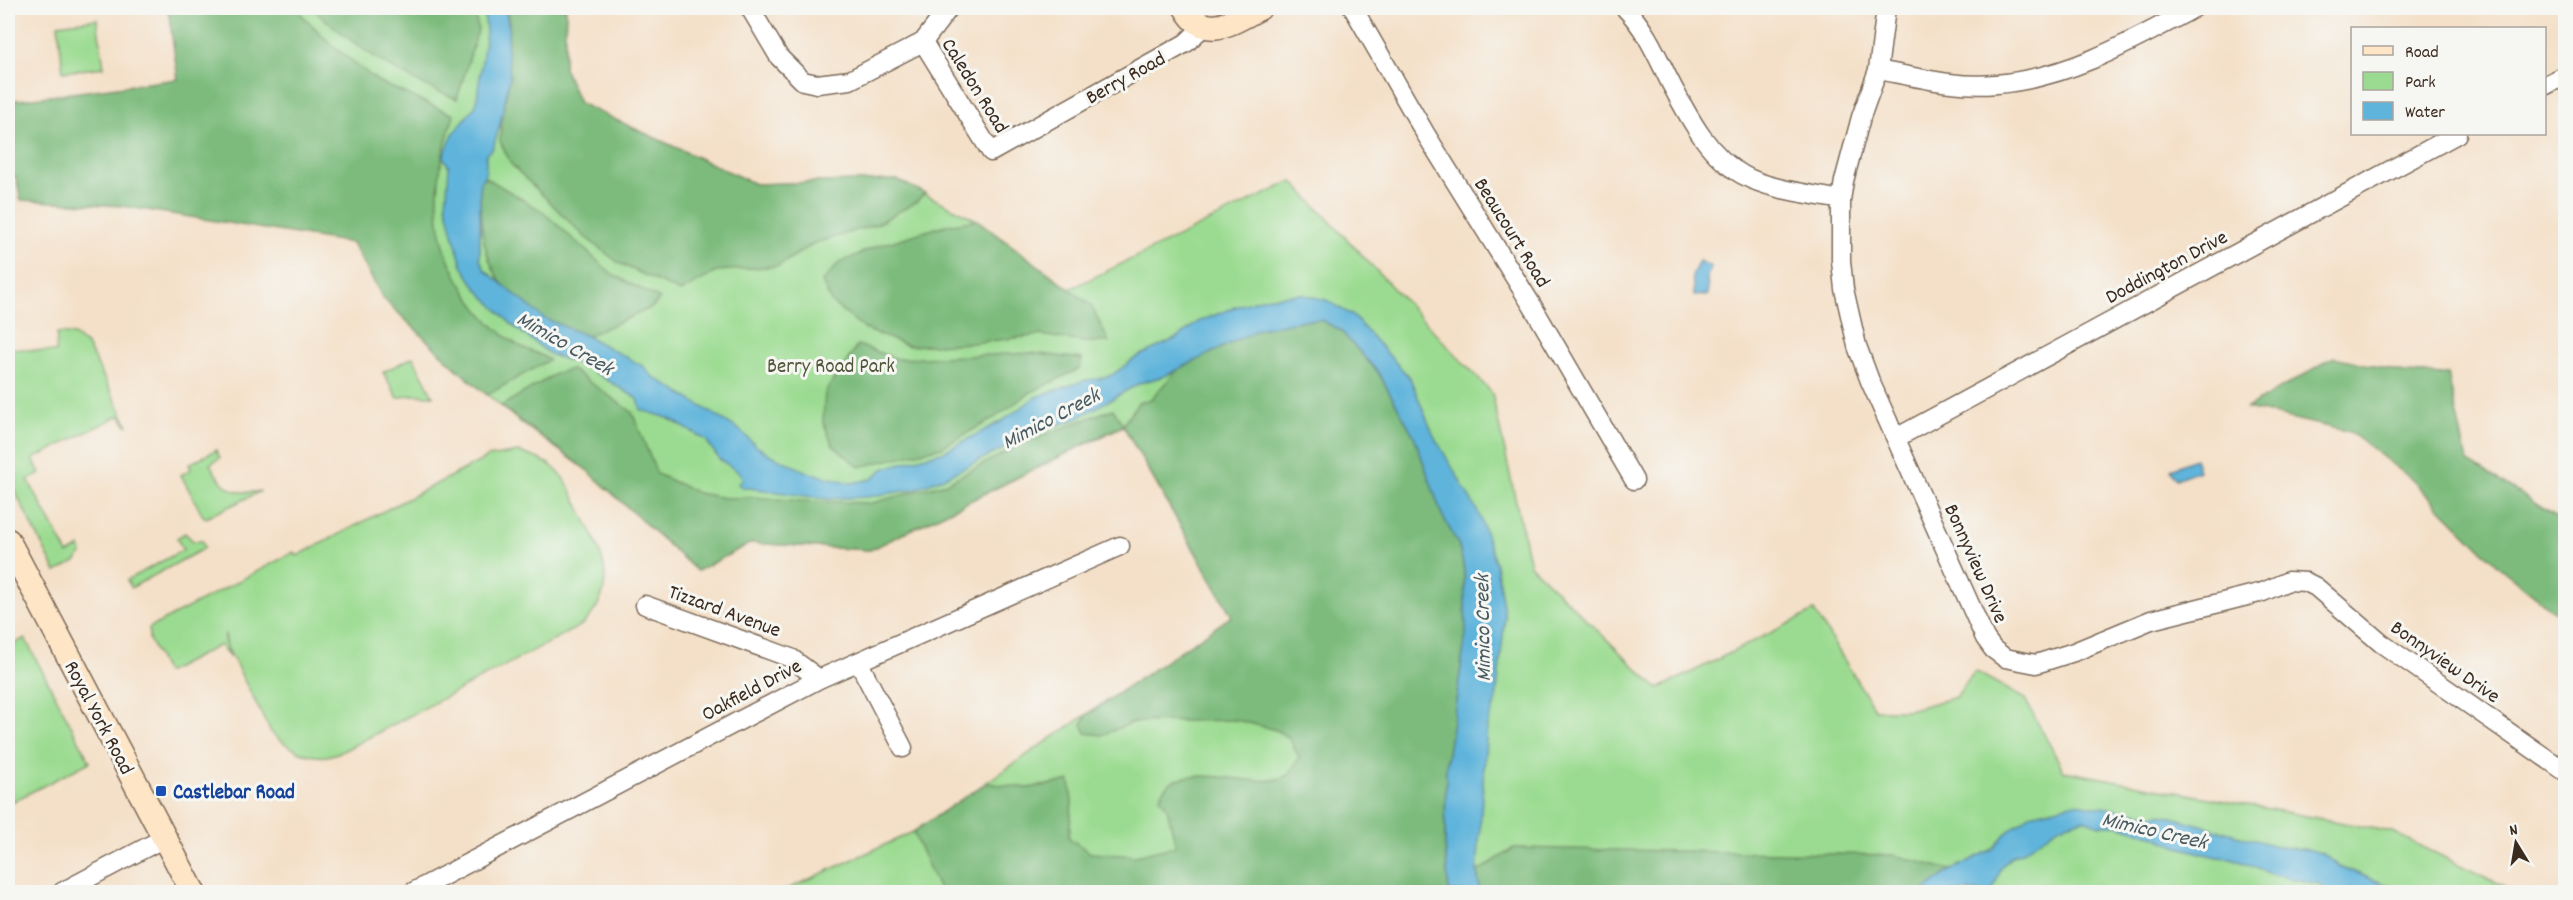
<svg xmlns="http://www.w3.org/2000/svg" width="2573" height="900" font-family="Dekko,sans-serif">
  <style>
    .green { fill: #9bdb91; stroke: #6b8258; stroke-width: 1.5 }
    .forest { fill: #7cbb7b; stroke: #5c724c; stroke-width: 1.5 }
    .water { fill: #5fb4db; stroke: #4d6f7c; stroke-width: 1.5 }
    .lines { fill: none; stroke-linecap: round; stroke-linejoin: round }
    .street-casing { stroke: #7c6a5a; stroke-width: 21 }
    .secondary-casing { stroke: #7c6a5a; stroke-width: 27 }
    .street { stroke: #fff; stroke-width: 18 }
    .secondary { stroke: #fde5c5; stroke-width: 24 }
    .transit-dot { fill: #1a4fb4; stroke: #f6f6f2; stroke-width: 2 }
    .labels { text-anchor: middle; stroke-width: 6; stroke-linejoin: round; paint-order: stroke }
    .street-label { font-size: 21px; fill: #3b2a1e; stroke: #f6f6f2 }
    .park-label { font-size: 21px; fill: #53563b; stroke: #f6f6f2 }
    .transit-label { font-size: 21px; font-weight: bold; fill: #164399; stroke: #f6f6f2; text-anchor: start }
    .water-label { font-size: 22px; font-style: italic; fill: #485a60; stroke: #f6f6f2 }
  </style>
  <rect width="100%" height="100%" fill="#f6f6f2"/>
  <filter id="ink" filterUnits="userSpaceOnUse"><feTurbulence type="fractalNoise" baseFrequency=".0167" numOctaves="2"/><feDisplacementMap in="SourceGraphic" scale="12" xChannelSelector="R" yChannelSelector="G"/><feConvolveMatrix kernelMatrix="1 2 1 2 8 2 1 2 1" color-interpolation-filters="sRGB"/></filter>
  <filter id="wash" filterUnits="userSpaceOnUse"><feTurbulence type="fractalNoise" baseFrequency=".008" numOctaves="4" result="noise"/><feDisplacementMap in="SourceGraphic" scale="24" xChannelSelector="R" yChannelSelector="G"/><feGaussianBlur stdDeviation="1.35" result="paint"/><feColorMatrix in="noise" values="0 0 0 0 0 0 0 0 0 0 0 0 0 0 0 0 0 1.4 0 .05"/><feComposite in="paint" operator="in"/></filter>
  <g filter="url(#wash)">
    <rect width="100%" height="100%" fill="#f4e0c8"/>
    <path class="green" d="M 168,8 L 566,8 L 564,68 L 579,103 L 755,184 L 897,180 L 977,220 L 1070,289 L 1292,181 L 1492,393 L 1530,565 L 1658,689 L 1814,611 L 1875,710 L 1908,710 L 1956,697 L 1975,671 L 2025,699 L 2064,771 L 2392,832 L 2516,892 L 781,892 L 913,832 L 1232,616 L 1123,426 L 870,550 L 751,543 L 697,571 L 588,471 L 521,423 L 458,370 L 383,298 L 353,243 Z
      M 97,19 L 104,67 L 63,72 L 58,24 Z
      M 57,333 L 74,335 L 87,345 L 128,425 L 127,426 L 120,415 L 33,459 L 40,473 L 28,480 L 68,554 L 80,547 L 82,552 L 77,561 L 56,572 L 8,478 L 8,348 L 56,352 Z
      M 413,357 L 433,396 L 411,395 L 398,398 L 383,372 Z
      M 216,450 L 220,458 L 210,464 C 223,488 232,496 261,491 L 206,518 L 203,516 L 181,475 L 191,469 L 189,464 Z
      M 519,452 C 531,456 543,459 553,467 C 567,479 574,497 582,513 C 603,554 621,588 582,625 L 345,750 C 339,752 333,755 327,756 C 307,759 284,745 271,732 L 227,647 L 225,633 L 224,641 L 230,658 L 220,645 L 166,673 L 149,639 L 149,628 L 294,552 L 297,556 L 488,457 Z
      M 185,533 L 193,541 L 202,541 L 205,548 L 131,588 L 127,580 L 183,550 L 177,538 Z
      M 25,638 L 90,762 L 8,804 L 8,647 Z"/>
    <path class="forest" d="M 168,8 L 295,8 L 334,47 L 379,82 L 454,115 C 442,150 434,190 440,228 C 446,270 480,321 516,344 C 526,351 539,352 549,360 L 487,395 L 458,370 L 383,298 L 352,243 L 122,206 L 21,200 L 16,177 L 8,176 L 8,99 L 19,100 L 178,79 Z
      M 312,8 L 474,8 L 478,30 L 457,99 C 402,79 355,47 312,8 Z
      M 506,8 L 566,8 L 564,68 L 579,103 L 755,184 L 897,180 L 925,193 L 916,202 L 877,224 L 815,243 L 778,266 L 718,271 L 680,292 L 619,263 L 585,237 L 511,164 L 500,141 L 509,24 Z
      M 485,177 L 542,211 L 612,274 L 660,299 L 651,308 L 587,336 C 573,330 558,326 544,319 C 486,287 479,243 480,182 Z
      M 977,220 L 1091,305 L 1109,342 L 1083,342 L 1040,335 L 974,343 L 909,346 L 865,329 L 832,303 L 822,282 L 839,263 L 877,246 L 946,225 Z
      M 1304,320 L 1321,320 L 1340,330 L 1378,372 L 1414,436 L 1442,515 L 1459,546 L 1464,568 L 1466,634 L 1446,768 L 1445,845 L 1449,892 L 1247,892 L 1215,885 L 1205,892 L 940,892 L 913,832 L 986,783 L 1028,788 L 1070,781 L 1072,802 L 1069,838 L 1091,853 L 1136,856 L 1176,846 L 1167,808 L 1160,797 C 1173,754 1257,793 1286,776 C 1292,773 1295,763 1299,757 L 1289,738 L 1276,730 L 1237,720 L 1134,722 L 1102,735 L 1086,733 L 1082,724 L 1087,715 L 1232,616 L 1123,425 L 870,550 L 751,543 L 697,571 L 588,471 L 501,406 L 555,374 L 571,369 L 632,412 L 657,474 L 698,493 L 725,498 L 754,497 L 801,501 L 872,503 L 946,483 L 1028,441 L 1113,409 L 1123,425 L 1138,403 L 1151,399 L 1179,368 L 1259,329 Z
      M 858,345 L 897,359 L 1032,353 L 1082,359 L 1079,369 L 1031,392 L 991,420 L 942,447 L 859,467 L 833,445 L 823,422 L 825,392 Z
      M 2334,357 L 2405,373 L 2448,375 L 2467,461 L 2565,522 L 2565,620 L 2499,567 L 2409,477 L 2350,432 L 2247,408 Z
      M 1514,848 L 1893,855 L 1951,870 L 1922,892 L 1480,892 L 1477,872 Z"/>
    <path class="water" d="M 484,8 L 505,8 L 509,27 L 507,49 L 510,77 L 500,125 L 493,148 L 486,154 C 486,164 488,174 480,182 L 480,259 L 485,270 L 544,318 L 587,336 L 643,366 L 652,376 L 740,430 L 756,446 L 771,455 L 807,472 L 851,483 L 872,479 L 883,469 L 895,465 L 945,451 L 1002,421 L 1036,397 L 1086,380 L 1098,379 L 1112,375 L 1137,357 L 1177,338 L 1198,322 L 1235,307 L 1264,298 L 1300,294 L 1326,300 L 1352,315 L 1410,378 L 1433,434 L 1479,514 L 1496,565 L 1505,617 L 1496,701 L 1487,725 L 1477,872 L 1480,892 L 1449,892 L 1445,845 L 1446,767 L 1466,634 L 1464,568 L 1459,546 L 1442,515 L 1414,436 L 1378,372 L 1340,330 L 1321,320 L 1304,320 L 1259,329 L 1165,376 L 1140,383 L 1076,419 L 1042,430 L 943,478 L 915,489 L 867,497 L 827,499 L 742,487 L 738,484 L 743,479 L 740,473 L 719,459 L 706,440 L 668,418 L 641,410 L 638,399 L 581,364 L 551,355 L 511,324 L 477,289 L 462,266 L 453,234 L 446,205 L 449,167 L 443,157 L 453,134 L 476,105 L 486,32 Z
      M 1699,261 L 1711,267 L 1707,277 L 1708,295 L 1694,296 L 1692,276 Z
      M 2195,459 L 2199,470 L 2176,479 L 2171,469 Z
      M 2076,803 L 2152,815 L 2161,814 L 2280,847 L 2311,850 L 2323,854 L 2339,866 L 2405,892 L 2329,892 L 2319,884 L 2274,875 L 2231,858 L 2216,857 L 2178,847 L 2148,834 L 2117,825 L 2100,825 L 2083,819 L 2060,826 L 2022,852 L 2012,856 L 2002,866 L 1992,892 L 1922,892 L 1951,870 L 1993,849 L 2005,834 L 2031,814 Z"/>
  </g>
  <g filter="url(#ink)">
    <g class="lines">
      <defs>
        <path id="street" d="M 750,8 L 779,57 L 803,81 L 817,84 L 850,80 L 923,42 L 949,8
          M 1353,8 L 1425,133 L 1533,307 L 1634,480
          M 1625,8 C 1646,29 1657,56 1670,82 C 1688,116 1708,156 1743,175 C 1769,190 1812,194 1841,200
          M 1886,8 L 1878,70 L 1861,117 L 1844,181 L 1841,200 L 1841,261 L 1844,289 L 1857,346 L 1870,381 L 1985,638 L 1993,649 L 2005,658 L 2036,664 L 2074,652 L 2151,620 L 2263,592 L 2288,581 L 2306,582 L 2316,587 L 2381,643 L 2566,772
          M 923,42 L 991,152 L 1186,43 L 1203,27
          M 1878,70 C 1917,77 1956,88 1996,84 C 2069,78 2131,42 2194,8
          M 2544,86 L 2566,75
          M 1896,438 L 2457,134
          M 645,605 L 791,658 L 819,679
          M 859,663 L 903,748
          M 62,892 L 164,838
          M 413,892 L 819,679 L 1120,546"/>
        <path id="secondary" d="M 1186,8 C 1205,42 1232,22 1259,8
          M 8,541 L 193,892"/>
      </defs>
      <use href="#street" class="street-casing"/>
      <use href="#secondary" class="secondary-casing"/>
      <use href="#street" class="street"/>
      <use href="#secondary" class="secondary"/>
    </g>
  </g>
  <rect class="transit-dot" x="155" y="785" width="12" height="12" rx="3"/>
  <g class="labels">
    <g class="street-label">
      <text transform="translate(1125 77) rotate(-29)" y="7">Berry Road</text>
      <text transform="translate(976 85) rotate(58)" y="7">Caledon Road</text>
      <text transform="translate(1513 232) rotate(58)" y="7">Beaucourt Road</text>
      <text transform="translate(2166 266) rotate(-28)" y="7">Doddington Drive</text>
      <text transform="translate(1977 563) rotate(66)" y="7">Bonnyview Drive</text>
      <text transform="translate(725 610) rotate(20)" y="7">Tizzard Avenue</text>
      <text transform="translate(2446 661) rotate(35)" y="7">Bonnyview Drive</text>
      <text transform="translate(751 689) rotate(-28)" y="7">Oakfield Drive</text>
      <text transform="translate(100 717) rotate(62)" y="7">Royal York Road</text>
    </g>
    <g class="park-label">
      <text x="831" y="372">Berry Road Park</text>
    </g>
    <g class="transit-label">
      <text x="173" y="798">Castlebar Road</text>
    </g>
    <g class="water-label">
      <text transform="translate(566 342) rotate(30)" y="8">Mimico Creek</text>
      <text transform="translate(1050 417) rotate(-28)" y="8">Mimico Creek</text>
      <text transform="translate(1481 628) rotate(-91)" y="8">Mimico Creek</text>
      <text transform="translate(2155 829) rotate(13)" y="8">Mimico Creek</text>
    </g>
  </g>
  <rect width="2573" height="900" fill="none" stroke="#f6f6f2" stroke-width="30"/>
  <rect x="2351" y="27" width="195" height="108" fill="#f6f6f2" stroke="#aba49d" stroke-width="1.5"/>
  <rect x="2363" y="46" width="30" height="9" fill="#fde5c5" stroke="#aba49d" stroke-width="1.5"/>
  <text x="2405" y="57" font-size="18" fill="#3b2a1e">Road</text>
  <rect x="2363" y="72" width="30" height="18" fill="#9bdb91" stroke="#aba49d" stroke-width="1.5"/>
  <text x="2405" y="87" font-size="18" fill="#3b2a1e">Park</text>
  <rect x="2363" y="102" width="30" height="18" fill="#5fb4db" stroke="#aba49d" stroke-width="1.5"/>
  <text x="2405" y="117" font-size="18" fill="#3b2a1e">Water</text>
  <g transform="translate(2516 843) rotate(349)" stroke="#f6f6f2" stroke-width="4.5" paint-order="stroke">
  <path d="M0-4.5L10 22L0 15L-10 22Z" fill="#3b2a1e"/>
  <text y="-9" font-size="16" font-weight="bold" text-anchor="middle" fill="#3b2a1e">N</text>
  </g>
</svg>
